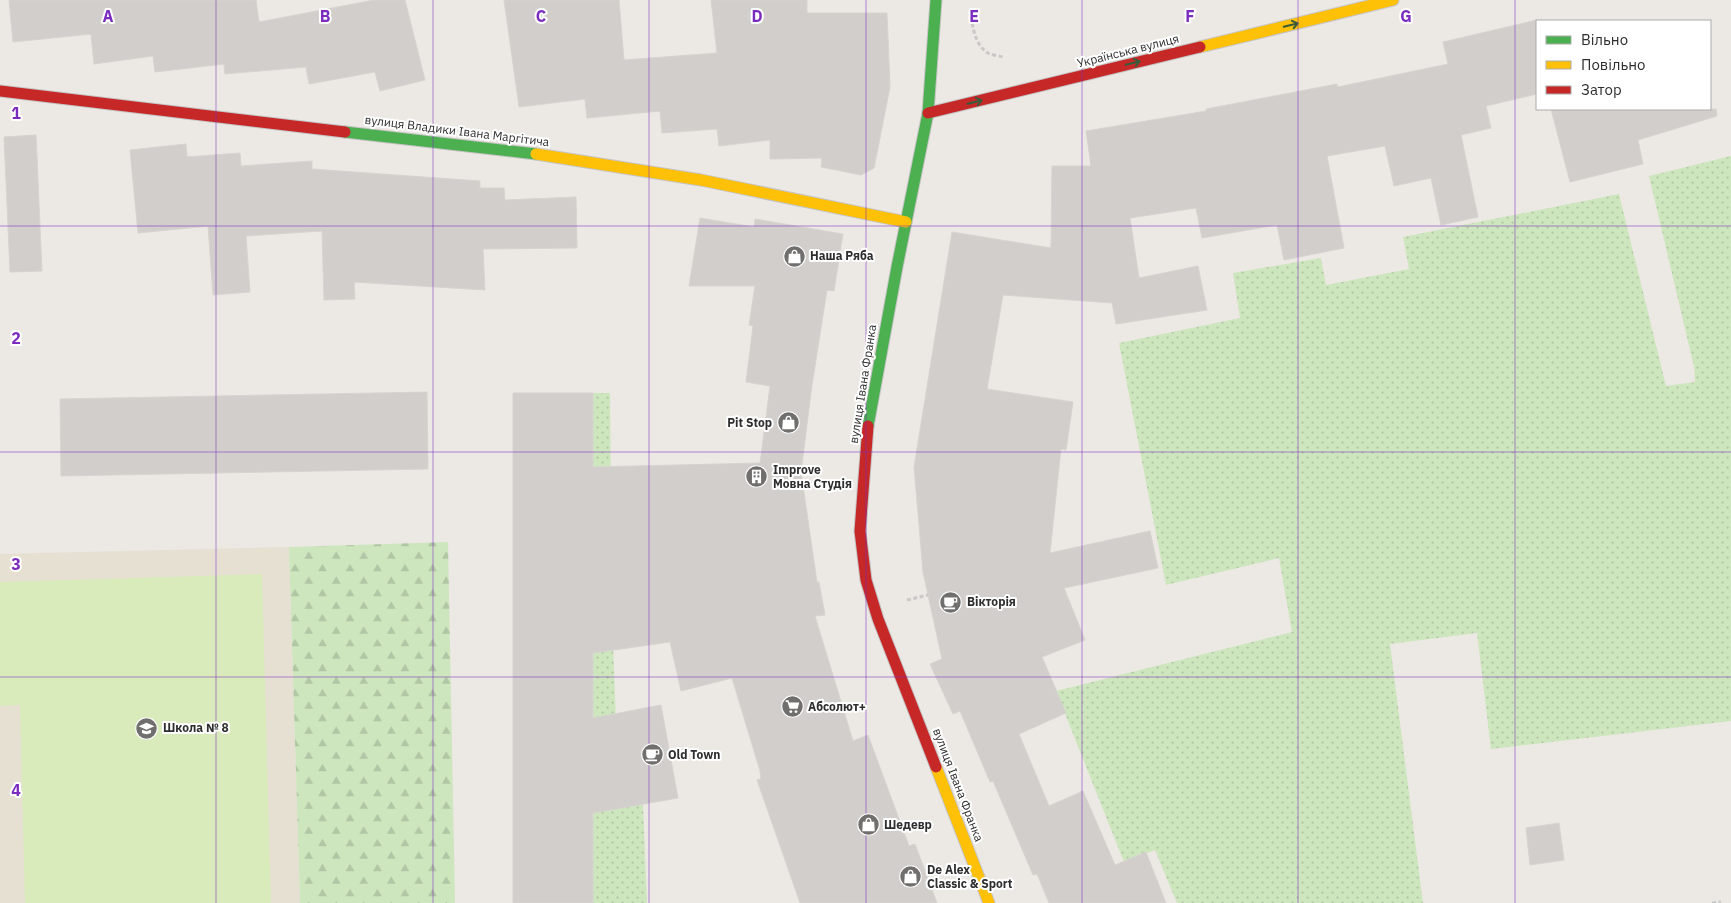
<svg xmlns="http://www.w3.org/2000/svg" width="1731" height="903" font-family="'IBM Plex Sans',sans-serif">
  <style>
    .education { fill: #e6e0d3 }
    .grass { fill: url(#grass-dots) }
    .forest { fill: url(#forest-firs) }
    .pitch { fill: #d9eabb }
    .building { fill: #d1cecb; stroke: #d7d4d0 }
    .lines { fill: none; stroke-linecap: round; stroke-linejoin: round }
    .fast-casing { stroke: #c5c4c5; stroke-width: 13 }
    .slow-casing { stroke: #c5c4c5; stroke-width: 13 }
    .jam-casing { stroke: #c5c4c5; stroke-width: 13 }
    .path { stroke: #c9c9c8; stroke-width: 3; stroke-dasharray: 4 2.5; stroke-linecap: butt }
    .fast { stroke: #4caf50; stroke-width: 11 }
    .slow { stroke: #ffc107; stroke-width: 11 }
    .jam { stroke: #c62828; stroke-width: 11 }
    .oneway { stroke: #385b3a }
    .grid { fill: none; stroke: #7b2cbf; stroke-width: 1; stroke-opacity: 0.55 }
    .labels { text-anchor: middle; stroke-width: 4; stroke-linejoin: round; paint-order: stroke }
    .street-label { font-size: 12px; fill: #2e2e2e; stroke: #fff }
    .poi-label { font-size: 12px; font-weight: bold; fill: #2e2e2e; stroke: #fff; text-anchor: start }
    .grid-label { font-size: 16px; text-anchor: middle; font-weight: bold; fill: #7b2cbf; stroke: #fff; stroke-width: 4; stroke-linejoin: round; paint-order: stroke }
  </style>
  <defs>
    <pattern id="grass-dots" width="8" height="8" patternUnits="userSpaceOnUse" patternTransform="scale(1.25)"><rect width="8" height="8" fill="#cee6be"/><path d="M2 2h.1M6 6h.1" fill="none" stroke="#b1c6a4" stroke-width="1.8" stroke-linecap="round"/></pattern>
    <pattern id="forest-firs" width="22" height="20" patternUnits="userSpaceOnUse" patternTransform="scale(1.25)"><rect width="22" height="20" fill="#cee6be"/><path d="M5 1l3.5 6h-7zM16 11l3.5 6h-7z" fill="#b1c6a4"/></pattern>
  </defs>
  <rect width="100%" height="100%" fill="#ece8e4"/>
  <path class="education" d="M 289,547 L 300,903 L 0,903 L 0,554 Z"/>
  <path class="grass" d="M 1731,156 L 1731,721 L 1491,749 L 1477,633 L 1390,644 L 1423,903 L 1177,903 L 1155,850 L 1124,862 L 1056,691 L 1292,632 L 1279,558 L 1166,585 L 1119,343 L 1240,318 L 1233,273 L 1321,258 L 1326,285 L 1409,269 L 1403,237 L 1619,194 L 1666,386 L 1695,382 L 1694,367 L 1649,176 Z
    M 593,393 L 610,393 L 612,615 L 619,804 L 643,804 L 647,903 L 593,903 Z"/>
  <path class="forest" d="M 448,542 L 455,903 L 300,903 L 289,547 Z"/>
  <path class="pitch" d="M 262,574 L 271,903 L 25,903 L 20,705 L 0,706 L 0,582 Z"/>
  <path class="building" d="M 9,0 L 256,0 L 259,22 L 374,0 L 405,0 L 425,80 L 380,91 L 375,72 L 309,84 L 306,67 L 225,74 L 224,64 L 155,72 L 153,56 L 94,64 L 91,34 L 13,42 Z
    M 504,0 L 619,0 L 624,60 L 717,53 L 711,0 L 807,0 L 807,13 L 887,13 L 890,87 L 874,168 L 861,175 L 821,167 L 822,158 L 770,159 L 770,140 L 719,146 L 717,129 L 662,133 L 660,111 L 587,118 L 585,99 L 519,107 Z
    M 1537,20 L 1537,94 L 1486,106 L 1491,128 L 1461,135 L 1478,217 L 1441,225 L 1431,178 L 1394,186 L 1385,146 L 1327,156 L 1344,248 L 1284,260 L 1277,225 L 1202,238 L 1196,208 L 1130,218 L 1139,278 L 1198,266 L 1207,310 L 1116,324 L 1112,303 L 1003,295 L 987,389 L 1073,402 L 1066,450 L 1061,449 L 1050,553 L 1150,531 L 1158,568 L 1064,588 L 1085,640 L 1042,657 L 1066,713 L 1019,734 L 1049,806 L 1083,791 L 1115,865 L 1146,852 L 1166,903 L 1049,903 L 1037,874 L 1033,875 L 993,781 L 990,782 L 960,711 L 953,714 L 930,664 L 942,659 L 923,572 L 914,467 L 952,232 L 1051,248 L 1052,166 L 1091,166 L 1086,131 L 1206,111 L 1206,109 L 1337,84 L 1338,87 L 1448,64 L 1443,42 Z
    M 1551,109 L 1716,109 L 1717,116 L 1638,140 L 1643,164 L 1570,182 Z
    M 36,135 L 42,271 L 10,272 L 4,137 Z
    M 186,144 L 187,157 L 240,153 L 241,166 L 312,161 L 312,169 L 480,181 L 480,188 L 504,188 L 505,200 L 576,197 L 577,248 L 483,249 L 485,290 L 354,282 L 355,299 L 324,300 L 322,231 L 246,236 L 250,292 L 213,295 L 208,226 L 138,233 L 130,150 Z
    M 700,218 L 754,227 L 755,219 L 843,234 L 834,291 L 827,290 L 812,385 L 801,472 L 817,582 L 819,582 L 825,615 L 815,616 L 853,741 L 868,735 L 909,846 L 915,844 L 937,903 L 800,903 L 757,780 L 761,779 L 760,771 L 732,678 L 681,691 L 670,642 L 593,653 L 593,718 L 661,705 L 678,798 L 593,813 L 593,903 L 513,903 L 513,393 L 593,393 L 593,467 L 760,463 L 770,386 L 746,382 L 753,326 L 749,325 L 755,286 L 689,286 Z
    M 427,392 L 428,469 L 61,476 L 60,399 Z
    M 1559,823 L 1564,860 L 1530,865 L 1526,828 Z"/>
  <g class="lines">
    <defs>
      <path id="fast" d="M 345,132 L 536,154
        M 868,426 L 897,267 L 928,113 L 936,0"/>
      <path id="slow" d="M 1200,47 L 1393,0
        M 536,154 L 701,180 L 906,222
        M 936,767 L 989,903"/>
      <path id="jam" d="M 0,91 L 345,132
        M 928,113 L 1200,47
        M 868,426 L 860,531 L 866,580 L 878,619 L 936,767"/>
    </defs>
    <use href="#fast" class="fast-casing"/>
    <use href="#slow" class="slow-casing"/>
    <use href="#jam" class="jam-casing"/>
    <path class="path" d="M 971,17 C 973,29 976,46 988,53 C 992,55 999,56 1003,57
      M 907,600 L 928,595
      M 1712,903 L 1721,902"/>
    <use href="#fast" class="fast"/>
    <use href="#slow" class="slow"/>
    <use href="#jam" class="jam"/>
  </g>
  <defs><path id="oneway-shaft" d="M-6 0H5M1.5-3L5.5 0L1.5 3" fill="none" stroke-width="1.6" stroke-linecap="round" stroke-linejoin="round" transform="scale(1.25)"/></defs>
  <g class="oneway">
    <use href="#oneway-shaft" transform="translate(1291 25) rotate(-14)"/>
    <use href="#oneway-shaft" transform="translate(1133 63) rotate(-14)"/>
    <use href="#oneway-shaft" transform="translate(975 102) rotate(-14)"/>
  </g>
  <path class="grid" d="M 216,0 L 216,903M 433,0 L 433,903M 649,0 L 649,903M 866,0 L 866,903M 1082,0 L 1082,903M 1298,0 L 1298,903M 1515,0 L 1515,903M 0,226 L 1731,226M 0,452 L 1731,452M 0,677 L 1731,677"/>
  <defs>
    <symbol id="shop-disc" viewBox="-11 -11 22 22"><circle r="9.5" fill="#706f6e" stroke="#fff"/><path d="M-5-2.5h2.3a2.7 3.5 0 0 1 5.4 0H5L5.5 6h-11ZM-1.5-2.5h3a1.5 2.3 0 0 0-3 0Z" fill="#fff"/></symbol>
    <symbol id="building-disc" viewBox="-11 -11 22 22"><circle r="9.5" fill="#706f6e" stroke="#fff"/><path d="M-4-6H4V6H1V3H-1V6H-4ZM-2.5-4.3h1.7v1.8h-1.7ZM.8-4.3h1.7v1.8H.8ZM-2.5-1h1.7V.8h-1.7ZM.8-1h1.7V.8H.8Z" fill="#fff"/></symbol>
    <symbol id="cafe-disc" viewBox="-11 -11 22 22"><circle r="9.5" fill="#706f6e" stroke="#fff"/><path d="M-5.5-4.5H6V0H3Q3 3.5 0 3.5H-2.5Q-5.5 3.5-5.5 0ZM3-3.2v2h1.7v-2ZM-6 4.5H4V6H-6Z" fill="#fff"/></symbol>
    <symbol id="supermarket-disc" viewBox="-11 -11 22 22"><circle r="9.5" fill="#706f6e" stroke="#fff"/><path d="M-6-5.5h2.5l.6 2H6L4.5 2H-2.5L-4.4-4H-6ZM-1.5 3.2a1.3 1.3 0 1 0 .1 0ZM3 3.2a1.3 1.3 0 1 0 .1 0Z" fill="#fff"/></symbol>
    <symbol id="school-disc" viewBox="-11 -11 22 22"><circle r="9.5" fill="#706f6e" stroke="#fff"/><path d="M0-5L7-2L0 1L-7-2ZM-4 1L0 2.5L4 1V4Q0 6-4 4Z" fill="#fff"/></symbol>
  </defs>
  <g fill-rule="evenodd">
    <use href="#shop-disc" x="782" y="244" width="25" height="25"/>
    <use href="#shop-disc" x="776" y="410" width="25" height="25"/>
    <use href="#building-disc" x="744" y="464" width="25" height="25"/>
    <use href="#cafe-disc" x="938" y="590" width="25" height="25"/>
    <use href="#supermarket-disc" x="780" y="694" width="25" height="25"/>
    <use href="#school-disc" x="134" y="716" width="25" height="25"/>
    <use href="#cafe-disc" x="640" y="742" width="25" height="25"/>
    <use href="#shop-disc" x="856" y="812" width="25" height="25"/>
    <use href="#shop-disc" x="898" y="864" width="25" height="25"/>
  </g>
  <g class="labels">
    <g class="street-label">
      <text transform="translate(1128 51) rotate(-14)" y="4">Українська вулиця</text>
      <text transform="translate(457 131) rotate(7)" y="4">вулиця Владики Івана Маргітича</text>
      <text transform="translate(863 384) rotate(-81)" y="4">вулиця Івана Франка</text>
      <text transform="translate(958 785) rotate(69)" y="4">вулиця Івана Франка</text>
    </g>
    <g class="poi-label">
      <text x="810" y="260">Наша Ряба</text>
      <text x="772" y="427" text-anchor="end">Pit Stop</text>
      <text x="773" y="474">Improve<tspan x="773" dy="14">Мовна Студія</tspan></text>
      <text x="967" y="606">Вікторія</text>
      <text x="808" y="711">Абсолют+</text>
      <text x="163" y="732">Школа № 8</text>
      <text x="668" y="759">Old Town</text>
      <text x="884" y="829">Шедевр</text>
      <text x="927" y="874">De Alex<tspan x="927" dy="14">Classic &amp; Sport</tspan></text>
    </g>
  </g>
  <g class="grid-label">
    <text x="108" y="22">A</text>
    <text x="325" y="22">B</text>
    <text x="541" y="22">C</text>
    <text x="757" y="22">D</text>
    <text x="974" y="22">E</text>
    <text x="1190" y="22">F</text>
    <text x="1406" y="22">G</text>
    <text x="16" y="119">1</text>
    <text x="16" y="344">2</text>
    <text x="16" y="570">3</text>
    <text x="16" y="796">4</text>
  </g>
  <rect x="1536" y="20" width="175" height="90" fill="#ffffff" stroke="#ababab"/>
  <rect x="1546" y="36" width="25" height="8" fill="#4caf50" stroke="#ababab"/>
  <text x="1581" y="45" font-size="15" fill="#2e2e2e">Вільно</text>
  <rect x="1546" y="61" width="25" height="8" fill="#ffc107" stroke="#ababab"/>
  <text x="1581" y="70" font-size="15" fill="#2e2e2e">Повільно</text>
  <rect x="1546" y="86" width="25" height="8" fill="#c62828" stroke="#ababab"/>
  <text x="1581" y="95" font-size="15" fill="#2e2e2e">Затор</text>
</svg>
